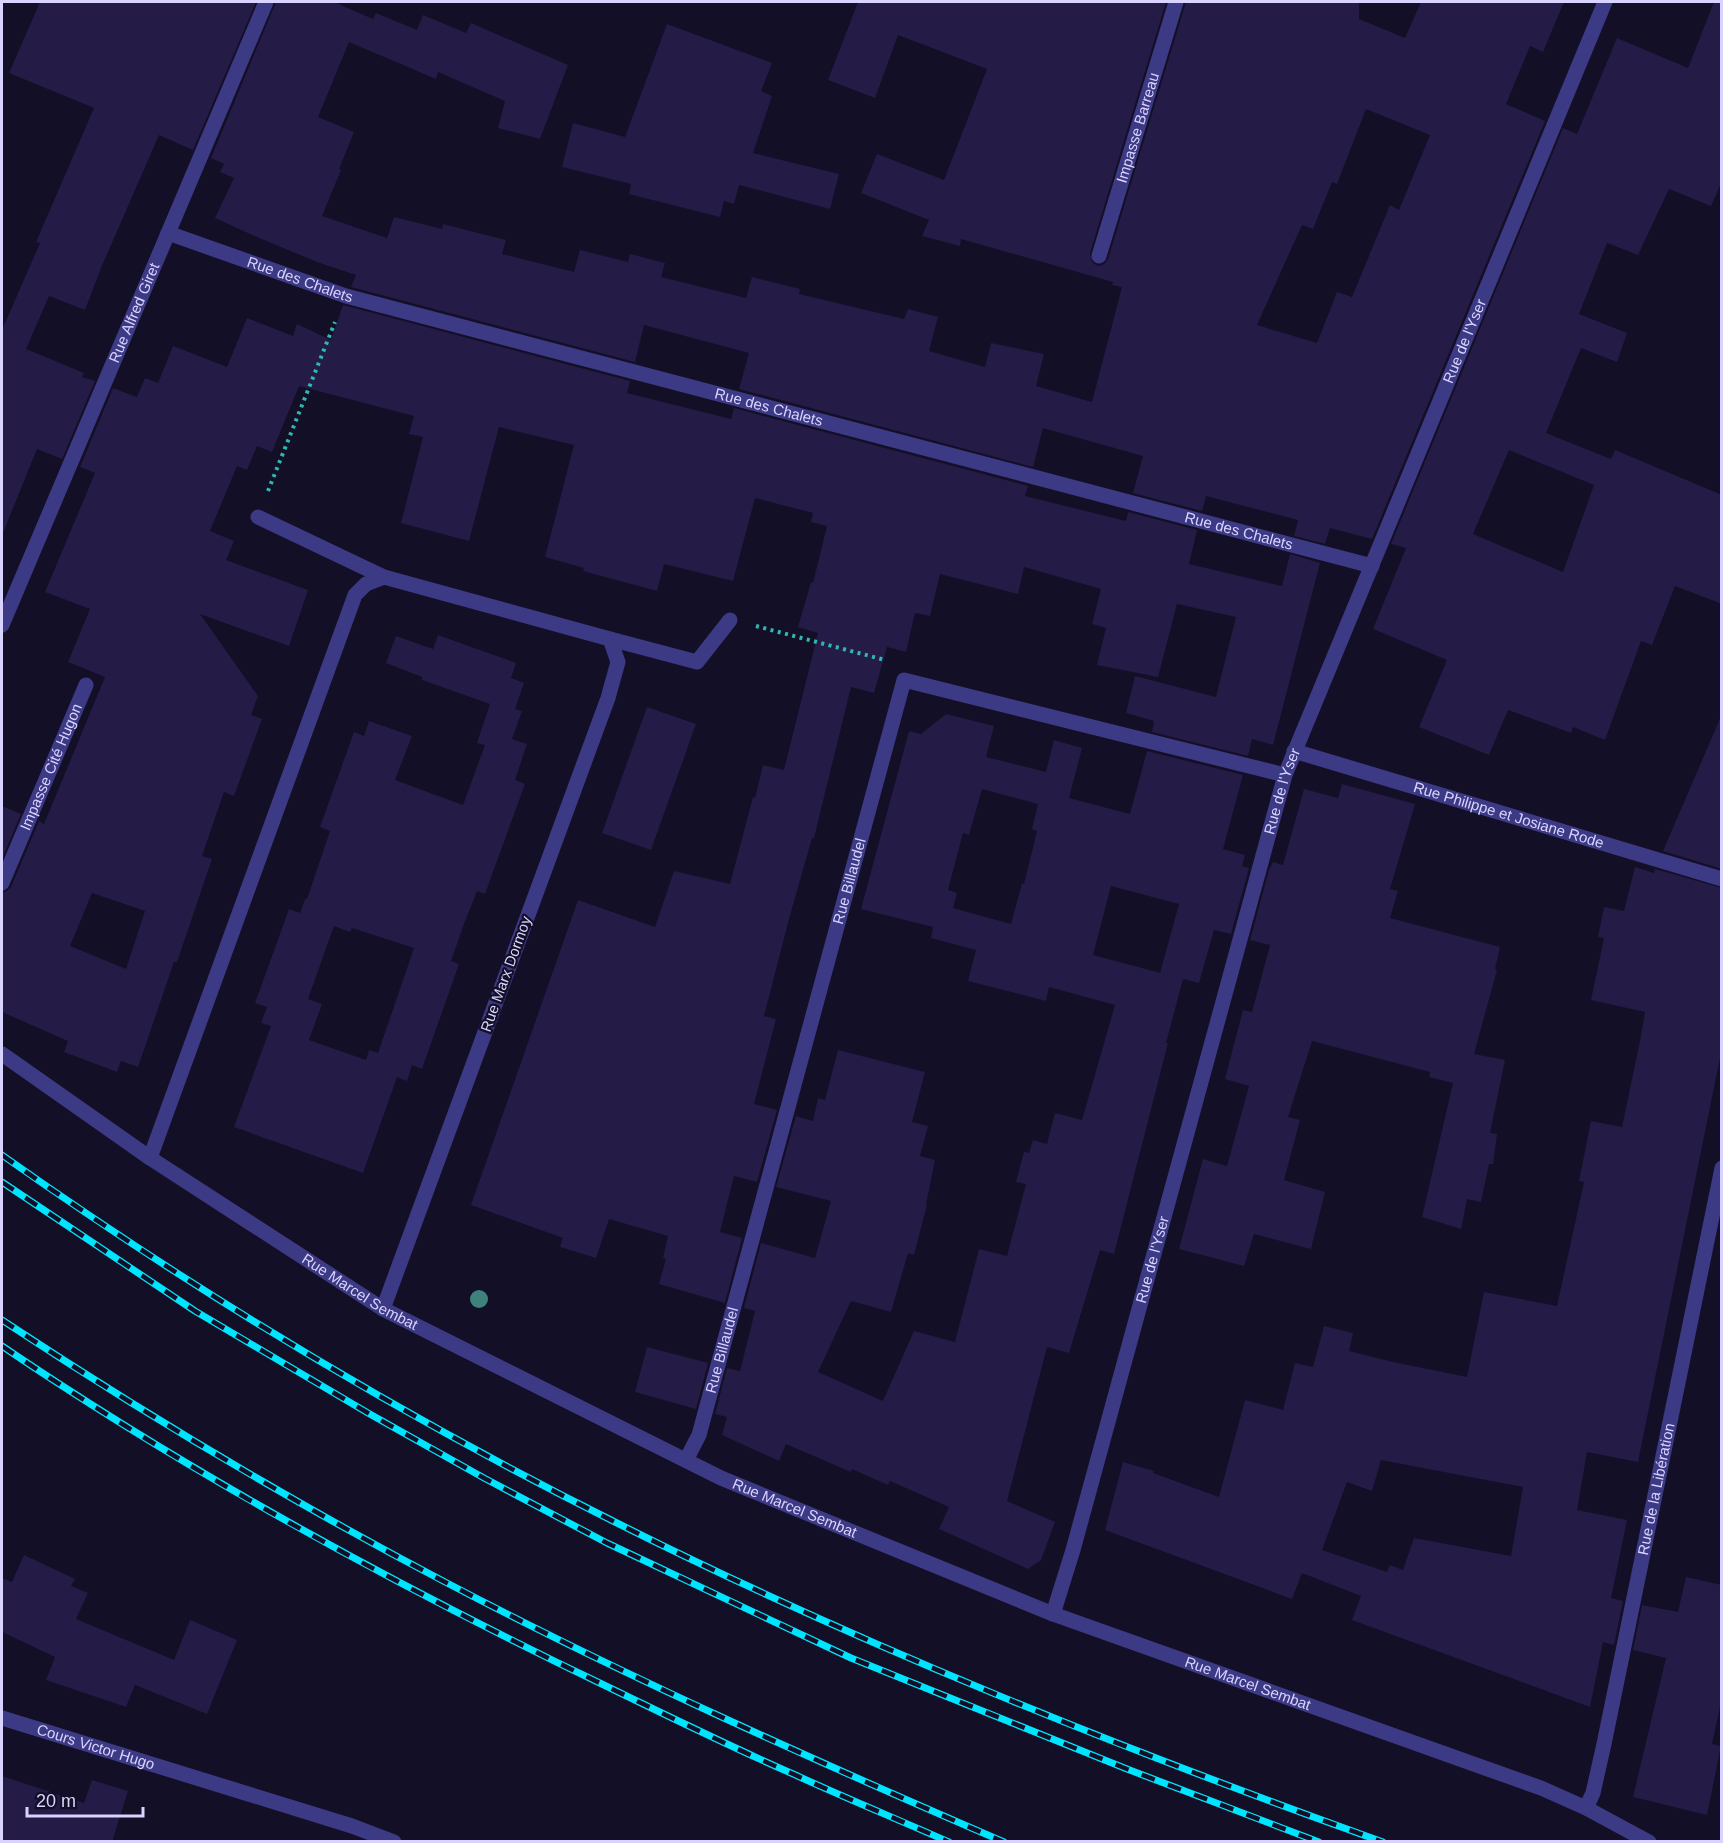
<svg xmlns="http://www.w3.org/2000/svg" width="1723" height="1843" font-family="Helvetica,sans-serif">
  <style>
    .building { fill: #241b47; fill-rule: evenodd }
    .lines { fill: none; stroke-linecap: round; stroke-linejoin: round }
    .path { stroke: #2fb8b0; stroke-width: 4; stroke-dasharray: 3 4.5; stroke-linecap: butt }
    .minor { stroke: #3d3a85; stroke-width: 15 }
    .rail-casing { stroke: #00e5ff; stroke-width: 7 }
    .rail { stroke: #130f26; stroke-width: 4.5; stroke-dasharray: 14; stroke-linecap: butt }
    .tree { fill: #3d827b }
    .labels { text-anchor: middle; stroke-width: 4.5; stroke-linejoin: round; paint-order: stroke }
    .street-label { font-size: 15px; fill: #d9d4ff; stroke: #130f26 }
  </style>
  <rect width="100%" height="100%" fill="#130f26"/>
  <path class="building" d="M 40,2 L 256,2 L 193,150 L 159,135 L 101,268 L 85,310 L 49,296 L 26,349 L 84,373 L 82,377 L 95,381 L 62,459 L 37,449 L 3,533 L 2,533 L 2,330 L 40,243 L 36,242 L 94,108 L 9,73 Z
    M 276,2 L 334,2 L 373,19 L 376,13 L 417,30 L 423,15 L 466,33 L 471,23 L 568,65 L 540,139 L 498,128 L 505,101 L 438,72 L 436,79 L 349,42 L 318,117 L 354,132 L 339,169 L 341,170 L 322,216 L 387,238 L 394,217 L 442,229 L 443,224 L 506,240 L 502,254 L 574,272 L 580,250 L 628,262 L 630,254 L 665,263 L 661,277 L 746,298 L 752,277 L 800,289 L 799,294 L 904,319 L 908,309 L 938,317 L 929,351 L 985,367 L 991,343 L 1044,354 L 1036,386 L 1092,402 L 1122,287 L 1112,285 L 1113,282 L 961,239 L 960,246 L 922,236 L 929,220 L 861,193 L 877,154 L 944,180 L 987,69 L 898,35 L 875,98 L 828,80 L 858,2 L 1166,2 L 1090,253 L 1092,262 L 1096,265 L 1101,266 L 1105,263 L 1108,259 L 1186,2 L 1359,2 L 1359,19 L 1405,38 L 1421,2 L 1564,2 L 1543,52 L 1530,46 L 1506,104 L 1545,121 L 1372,539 L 1330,528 L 1325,544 L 1294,536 L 1298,520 L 1206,496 L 1202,511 L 1133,493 L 1143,456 L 1043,428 L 1033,467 L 739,389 L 749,353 L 644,325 L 635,362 L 351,287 L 356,275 L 317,262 L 250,234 L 215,218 L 234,178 L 220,172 L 224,164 L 211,158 ZM 1366,109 L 1430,135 L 1399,210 L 1390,205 L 1352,297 L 1337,292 L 1317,343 L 1257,325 L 1302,225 L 1313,229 L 1332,182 L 1337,184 Z
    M 1714,2 L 1722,2 L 1722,181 L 1711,206 L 1669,189 L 1638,255 L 1607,243 L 1579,314 L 1627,333 L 1617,362 L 1581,348 L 1546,433 L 1611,459 L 1615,450 L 1722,495 L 1722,604 L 1675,586 L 1652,645 L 1641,641 L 1605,740 L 1573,727 L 1571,733 L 1508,710 L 1489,755 L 1419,727 L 1447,660 L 1373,629 L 1406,548 L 1391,544 L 1563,128 L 1577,134 L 1617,38 L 1688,68 ZM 1509,450 L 1594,485 L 1563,572 L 1473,534 Z
    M 667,24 L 772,63 L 761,91 L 772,96 L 753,153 L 839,174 L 830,209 L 739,185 L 734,204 L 724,201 L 720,217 L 629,194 L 631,184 L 562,167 L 573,123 L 625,137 Z
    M 343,305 L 630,381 L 627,393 L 731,419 L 734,408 L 1028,486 L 1025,496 L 1126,521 L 1128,512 L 1197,530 L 1189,564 L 1282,586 L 1290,554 L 1320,563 L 1273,745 L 1252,739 L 1248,756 L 1152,732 L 1154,721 L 1126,713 L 1135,676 L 1216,697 L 1236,617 L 1177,604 L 1158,677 L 1097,665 L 1106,628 L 1092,624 L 1101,589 L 1024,567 L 1018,594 L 940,574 L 930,616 L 915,613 L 906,652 L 887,647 L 874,693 L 851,687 L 814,838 L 812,838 L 789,919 L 764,1016 L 776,1019 L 754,1104 L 777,1110 L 757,1182 L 734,1176 L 720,1232 L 742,1238 L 725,1303 L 659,1284 L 666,1259 L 663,1258 L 668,1236 L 609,1219 L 596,1258 L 560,1247 L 563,1238 L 471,1205 L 578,900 L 655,927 L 674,871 L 730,884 L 753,797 L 755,798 L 763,765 L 784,770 L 818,633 L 798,627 L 811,582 L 813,583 L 827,526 L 811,522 L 813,513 L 755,498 L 733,581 L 664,564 L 657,591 L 583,571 L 584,568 L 545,557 L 574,445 L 499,427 L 469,541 L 401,523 L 423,437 L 409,434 L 414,416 L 299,386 L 272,452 L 257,446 L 247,470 L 237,466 L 210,531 L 234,541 L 226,560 L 308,590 L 289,646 L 200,614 L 258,696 L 251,715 L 262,719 L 234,796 L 224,792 L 202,856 L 212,859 L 177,962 L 174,962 L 138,1067 L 121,1061 L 117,1072 L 64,1052 L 68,1041 L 2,1012 L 2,893 L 7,891 L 11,887 L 39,821 L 44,824 L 105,677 L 68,662 L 90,609 L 45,592 L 95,473 L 80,467 L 113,388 L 137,397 L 145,378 L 158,383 L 173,346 L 227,367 L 247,318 L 293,336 L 297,324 L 331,340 ZM 92,893 L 145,911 L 126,969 L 70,946 Z
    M 438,635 L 516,663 L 511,678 L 524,683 L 515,709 L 522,711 L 512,739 L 527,744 L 515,780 L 525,784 L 485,894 L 477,891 L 464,924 L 451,961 L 459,964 L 422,1069 L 412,1065 L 407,1081 L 397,1077 L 363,1173 L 234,1127 L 271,1026 L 261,1023 L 267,1007 L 255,1003 L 289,909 L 300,913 L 305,899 L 307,899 L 330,831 L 320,827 L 354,732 L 364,736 L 369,721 L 412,736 L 395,780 L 463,805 L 485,745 L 477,743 L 490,704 L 422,680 L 422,677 L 386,663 L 396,636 L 433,649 ZM 334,926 L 350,932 L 352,928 L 414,948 L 378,1053 L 369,1050 L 366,1060 L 309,1040 L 322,1004 L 308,999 Z
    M 647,707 L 696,724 L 651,850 L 602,833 Z
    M 946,714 L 994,726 L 986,757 L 1046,772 L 1054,740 L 1082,748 L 1069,798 L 1130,814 L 1147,751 L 1243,775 L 1223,849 L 1245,855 L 1242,866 L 1249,868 L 1231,934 L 1214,930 L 1199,983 L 1160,973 L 1179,904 L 1111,886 L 1093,955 L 1183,979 L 1166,1043 L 1168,1043 L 1114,1254 L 1100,1250 L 1069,1353 L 1047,1347 L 1007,1501 L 1055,1522 L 1041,1560 L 1028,1569 L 939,1529 L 949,1507 L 890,1481 L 888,1485 L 852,1469 L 851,1472 L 786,1444 L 779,1461 L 722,1435 L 727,1417 L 715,1414 L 727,1368 L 740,1371 L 755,1311 L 744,1308 L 761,1243 L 815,1258 L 831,1201 L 776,1187 L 796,1116 L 813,1121 L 818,1098 L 825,1100 L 838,1050 L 925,1072 L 912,1122 L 928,1126 L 920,1156 L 935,1160 L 926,1205 L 927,1205 L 914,1255 L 908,1253 L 891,1312 L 851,1301 L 818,1372 L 883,1401 L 914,1331 L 955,1342 L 979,1249 L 1007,1256 L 1026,1184 L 1016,1182 L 1024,1152 L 1029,1153 L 1033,1140 L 1047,1144 L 1055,1113 L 1082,1120 L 1115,1005 L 1049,987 L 1046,1001 L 968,981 L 976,950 L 931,938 L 933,927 L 861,909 L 909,731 L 921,734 ZM 982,789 L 1038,804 L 1032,829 L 1037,831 L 1024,884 L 1022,883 L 1011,924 L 953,908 L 957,893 L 948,890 L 963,833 L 969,835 Z
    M 1722,714 L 1722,869 L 1663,851 Z
    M 1342,784 L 1415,804 L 1390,889 L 1398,891 L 1390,918 L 1500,947 L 1495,969 L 1497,970 L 1474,1054 L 1505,1060 L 1490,1133 L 1497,1134 L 1493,1164 L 1489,1164 L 1481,1202 L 1467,1199 L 1461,1229 L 1422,1217 L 1453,1083 L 1429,1077 L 1430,1072 L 1312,1041 L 1288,1117 L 1300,1120 L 1284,1180 L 1325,1192 L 1311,1249 L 1254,1234 L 1244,1266 L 1179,1249 L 1203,1159 L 1227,1166 L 1249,1086 L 1225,1079 L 1243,1010 L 1252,1012 L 1270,945 L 1250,940 L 1269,870 L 1273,862 L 1283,865 L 1304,789 L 1338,798 Z
    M 2,806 L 21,814 L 2,859 Z
    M 1635,867 L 1654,873 L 1655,869 L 1722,888 L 1722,1048 L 1638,1462 L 1587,1452 L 1577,1510 L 1627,1520 L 1611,1598 L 1623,1601 L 1614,1645 L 1603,1642 L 1590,1707 L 1352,1620 L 1361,1596 L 1302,1573 L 1292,1599 L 1105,1530 L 1123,1462 L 1154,1471 L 1153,1473 L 1219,1497 L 1245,1400 L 1283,1410 L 1295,1363 L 1313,1367 L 1324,1326 L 1353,1333 L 1349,1351 L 1393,1362 L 1467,1377 L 1484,1292 L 1557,1306 L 1584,1182 L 1579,1181 L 1591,1121 L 1622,1127 L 1640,1041 L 1645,1012 L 1591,1000 L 1604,938 L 1598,937 L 1604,907 L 1624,911 ZM 1381,1460 L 1523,1487 L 1511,1556 L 1414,1538 L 1403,1570 L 1390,1565 L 1387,1572 L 1322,1550 L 1347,1482 L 1372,1491 Z
    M 647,1347 L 708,1363 L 696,1409 L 635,1392 Z
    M 24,1555 L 75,1579 L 71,1586 L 88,1593 L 76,1619 L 174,1660 L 190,1620 L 237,1640 L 207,1714 L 135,1685 L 126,1707 L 46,1680 L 55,1657 L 2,1632 L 2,1578 L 12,1582 Z
    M 1686,1577 L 1722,1585 L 1722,1698 L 1712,1744 L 1721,1746 L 1707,1815 L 1633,1797 L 1666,1658 L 1633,1650 L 1642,1605 L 1678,1612 Z
    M 2,1776 L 84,1803 L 92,1780 L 128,1791 L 112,1842 L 2,1842 Z"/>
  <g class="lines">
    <path class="path" d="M 268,491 L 335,322
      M 756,626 L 885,660"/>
    <g class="minor">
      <path id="s1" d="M 168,233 L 346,296 L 1372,566"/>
      <path id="s2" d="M 1099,256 L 1176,2"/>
      <path d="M 258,517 L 384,577"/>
      <path id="s3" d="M 2,625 L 266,2"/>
      <path d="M 610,639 L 697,662 L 730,620"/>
      <path id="s4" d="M 1294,751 L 1722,879"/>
      <path id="s5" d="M 2,883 L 86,685"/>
      <path id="s6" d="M 2,1054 L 150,1158 L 383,1309 L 721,1478 L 1053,1614 L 1541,1788 L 1586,1808 L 1649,1842"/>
      <path d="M 150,1158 L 355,595 L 366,584 L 384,577 L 610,639 L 618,662 L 608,698 L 383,1309"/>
      <path id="s7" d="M 686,1460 L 699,1435 L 904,680 L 1285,775"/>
      <path id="s8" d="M 1053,1614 L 1073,1550 L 1285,775 L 1605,2"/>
      <path id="s9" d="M 2,1718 L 352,1826 L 394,1842"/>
      <path id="s10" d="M 1586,1808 L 1593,1793 L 1604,1744 L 1722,1168"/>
    </g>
    <defs>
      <path id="rail" d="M 2,1155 C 196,1292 402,1416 615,1522 C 863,1646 1122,1749 1383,1842
        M 2,1182 L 195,1311 L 368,1413 L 484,1478 L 607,1543 L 851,1658 L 1127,1769 L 1319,1842
        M 2,1320 C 146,1415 294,1503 447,1583 C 629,1678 816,1761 1004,1842
        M 2,1346 C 194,1476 397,1586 606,1686 C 668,1716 729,1746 791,1773 C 843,1797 897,1819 949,1842"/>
    </defs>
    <use href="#rail" class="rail-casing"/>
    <use href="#rail" class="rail"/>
  </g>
  <circle class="tree" cx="479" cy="1299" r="9"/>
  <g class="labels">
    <g class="street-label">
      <text dy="5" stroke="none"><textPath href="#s2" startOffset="134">Impasse Barreau</textPath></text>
      <text dy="5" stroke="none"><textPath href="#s1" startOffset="140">Rue des Chalets</textPath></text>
      <text dy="5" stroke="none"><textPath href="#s3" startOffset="339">Rue Alfred Giret</textPath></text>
      <text dy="5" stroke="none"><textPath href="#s8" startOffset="1340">Rue de l'Yser</textPath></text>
      <text dy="5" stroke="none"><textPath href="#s1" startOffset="626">Rue des Chalets</textPath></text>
      <text dy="5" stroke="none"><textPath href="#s1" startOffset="1112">Rue des Chalets</textPath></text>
      <text dy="5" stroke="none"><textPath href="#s5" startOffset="126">Impasse Cité Hugon</textPath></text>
      <text dy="5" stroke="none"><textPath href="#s8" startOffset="854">Rue de l'Yser</textPath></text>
      <text dy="5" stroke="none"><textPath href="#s4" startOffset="224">Rue Philippe et Josiane Rode</textPath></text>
      <text dy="5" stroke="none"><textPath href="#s7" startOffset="602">Rue Billaudel</textPath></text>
      <text transform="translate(506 974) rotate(-70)" y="5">Rue Marx Dormoy</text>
      <text dy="5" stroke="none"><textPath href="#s8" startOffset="368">Rue de l'Yser</textPath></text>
      <text dy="5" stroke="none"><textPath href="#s6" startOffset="430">Rue Marcel Sembat</textPath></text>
      <text dy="5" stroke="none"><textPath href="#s7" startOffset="116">Rue Billaudel</textPath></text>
      <text dy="5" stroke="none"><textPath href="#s10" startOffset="327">Rue de la Libération</textPath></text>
      <text dy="5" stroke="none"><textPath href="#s6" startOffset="916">Rue Marcel Sembat</textPath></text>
      <text dy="5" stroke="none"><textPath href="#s6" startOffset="1402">Rue Marcel Sembat</textPath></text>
      <text dy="5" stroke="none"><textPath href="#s9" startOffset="98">Cours Victor Hugo</textPath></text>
    </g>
  </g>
  <rect width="1723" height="1843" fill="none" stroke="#d9d4ff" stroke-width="6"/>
  <path d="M27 1807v9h116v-9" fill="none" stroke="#d9d4ff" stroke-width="3"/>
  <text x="36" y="1807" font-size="18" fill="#d9d4ff" stroke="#130f26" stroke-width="4.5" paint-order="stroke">20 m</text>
</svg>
